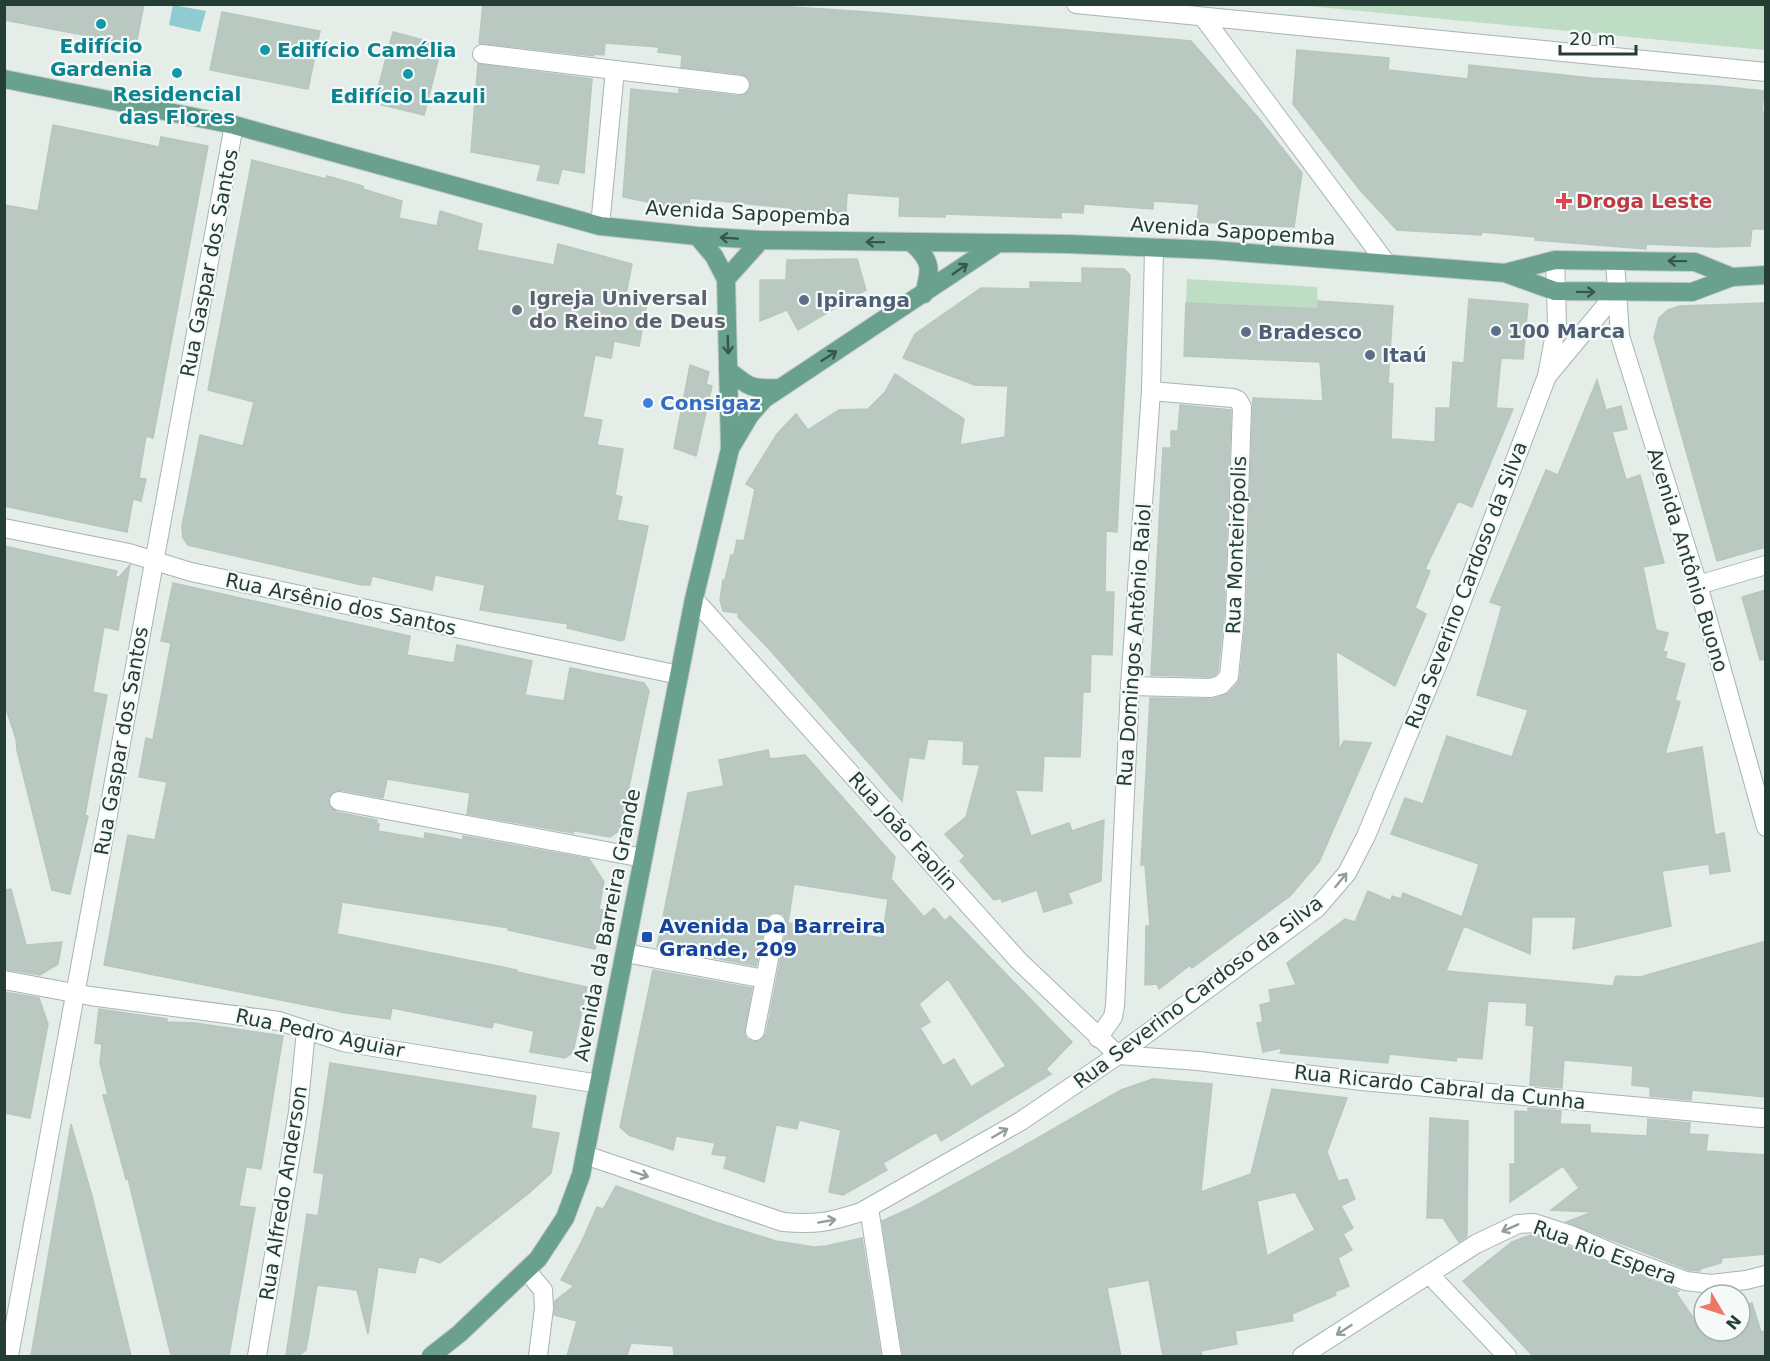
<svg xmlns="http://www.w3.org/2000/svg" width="1770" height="1361" font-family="'DejaVu Sans',sans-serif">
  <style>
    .green { fill: #beddc4 }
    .water { fill: #8fcbd0 }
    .building { fill: #b9c8c1; stroke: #b7c7bf; stroke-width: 1.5; fill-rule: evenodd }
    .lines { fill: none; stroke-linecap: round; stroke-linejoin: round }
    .minor-casing { stroke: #a7b5af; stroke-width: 20 }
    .major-casing { stroke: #c2c9c6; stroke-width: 20 }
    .minor { stroke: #fff; stroke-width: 18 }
    .major { stroke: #6aa18e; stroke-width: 18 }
    .oneway { stroke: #36574b }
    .oneway2 { stroke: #929e9a }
    .culture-dot { fill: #0f9aa8; stroke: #f5f9f7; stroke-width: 2 }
    .health-dot { fill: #e0444e; stroke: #f5f9f7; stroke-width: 2 }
    .service-dot { fill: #5c6f8a; stroke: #f5f9f7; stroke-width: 2 }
    .worship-dot { fill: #6b7280; stroke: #f5f9f7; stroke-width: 2 }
    .shop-dot { fill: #3f7fe0; stroke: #f5f9f7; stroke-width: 2 }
    .transit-dot { fill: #1a4fb4; stroke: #f5f9f7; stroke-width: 2 }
    .labels { text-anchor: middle; stroke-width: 4.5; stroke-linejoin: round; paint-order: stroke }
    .culture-label { font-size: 20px; font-weight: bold; fill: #0d838f; stroke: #f5f9f7 }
    .health-label { font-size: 20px; font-weight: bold; fill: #be3a42; stroke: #f5f9f7; text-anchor: start }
    .street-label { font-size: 20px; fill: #243e35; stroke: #f5f9f7 }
    .worship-label { font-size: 20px; font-weight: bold; fill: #5b616d; stroke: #f5f9f7; text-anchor: start }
    .service-label { font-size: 20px; font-weight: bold; fill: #4e5e75; stroke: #f5f9f7; text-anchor: start }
    .shop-label { font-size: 20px; font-weight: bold; fill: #366cbe; stroke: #f5f9f7; text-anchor: start }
    .transit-label { font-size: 20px; font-weight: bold; fill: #164399; stroke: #f5f9f7; text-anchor: start }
  </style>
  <rect width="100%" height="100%" fill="#e4ede8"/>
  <path class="green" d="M 1298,5 L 1765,5 L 1765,50 Z
    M 1187,279 L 1317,287 L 1318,309 L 1186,303 Z"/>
  <path class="water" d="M 173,5 L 206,11 L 200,32 L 169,25 Z"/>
  <path class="building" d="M 4,4 L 144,4 L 136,45 L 4,20 Z
    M 483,4 L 746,4 L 869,12 L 1191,41 L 1260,120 L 1302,173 L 1294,227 L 1197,222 L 1199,204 L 1153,201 L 1153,209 L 1084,204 L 1083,213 L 1061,212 L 1061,218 L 945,214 L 945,217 L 899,216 L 900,197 L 847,193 L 846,213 L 790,210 L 790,208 L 690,198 L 688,210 L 623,197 L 631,89 L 679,94 L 679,89 L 739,96 L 749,91 L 751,86 L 750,80 L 741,74 L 681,67 L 682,55 L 658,52 L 659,47 L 605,43 L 604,55 L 594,54 L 594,56 L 479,43 Z
    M 222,12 L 320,31 L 308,89 L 210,70 Z
    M 393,32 L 442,45 L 424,115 L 374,103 Z
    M 1297,50 L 1389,58 L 1388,70 L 1468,79 L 1469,65 L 1592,78 L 1718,86 L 1764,91 L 1762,112 L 1766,112 L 1766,229 L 1752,229 L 1750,246 L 1714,247 L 1646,244 L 1646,249 L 1535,240 L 1535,237 L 1482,232 L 1481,235 L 1397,230 L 1360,190 L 1293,104 Z
    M 478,64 L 592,79 L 584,173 L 562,169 L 558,184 L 537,180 L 541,165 L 471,152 Z
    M 53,125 L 159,147 L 161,137 L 208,146 L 153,438 L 146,436 L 139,478 L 146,479 L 141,501 L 133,499 L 127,532 L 4,506 L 4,205 L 38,211 Z
    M 252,160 L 326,179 L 327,176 L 363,186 L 363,189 L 402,201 L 399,218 L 437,226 L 440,211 L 482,224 L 477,250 L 554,265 L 558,244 L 632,264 L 626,294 L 648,299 L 639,346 L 614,341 L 611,358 L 595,355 L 583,417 L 602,420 L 597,445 L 623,449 L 615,495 L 622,497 L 617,520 L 648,526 L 624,640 L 620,639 L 621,641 L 567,628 L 568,624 L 480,610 L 485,585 L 435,575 L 432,590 L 372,576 L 370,585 L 362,585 L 188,545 L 183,538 L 182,526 L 200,435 L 243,446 L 254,402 L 208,390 Z
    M 857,259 L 866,290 L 798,330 L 787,310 L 760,321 L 760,280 L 786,280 L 787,260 Z
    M 1082,268 L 1124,269 L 1130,275 L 1117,532 L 1106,531 L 1105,592 L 1114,592 L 1112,655 L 1091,654 L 1090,692 L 1083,692 L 1080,757 L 1044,756 L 1042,791 L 1015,790 L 1031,836 L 1069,823 L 1072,831 L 1104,820 L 1101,881 L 1068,893 L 1072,903 L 1044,912 L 1037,890 L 1002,902 L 1001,898 L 994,900 L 960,861 L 965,856 L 945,834 L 966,817 L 980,765 L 963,764 L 964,741 L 928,739 L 924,759 L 909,757 L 902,801 L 771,651 L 738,617 L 738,613 L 723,611 L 720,600 L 723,580 L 725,580 L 731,555 L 734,555 L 737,540 L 744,541 L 755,489 L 746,484 L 777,434 L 796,414 L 808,430 L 839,410 L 868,409 L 885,392 L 895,374 L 964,419 L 960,445 L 1005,437 L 1008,386 L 975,385 L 903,358 L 915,334 L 981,288 L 1030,289 L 1030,282 L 1082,283 Z
    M 1469,299 L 1528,304 L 1523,359 L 1501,358 L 1496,408 L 1513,409 L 1472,507 L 1458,501 L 1425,569 L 1430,571 L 1415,608 L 1426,614 L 1395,686 L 1336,651 L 1339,750 L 1344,741 L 1371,743 L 1319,862 L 1290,896 L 1192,968 L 1190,965 L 1159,989 L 1157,984 L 1145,985 L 1146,926 L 1150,926 L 1145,865 L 1141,865 L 1150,698 L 1213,699 L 1229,693 L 1238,683 L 1240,677 L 1246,616 L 1253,398 L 1323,401 L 1320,362 L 1184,356 L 1186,303 L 1318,309 L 1318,301 L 1393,306 L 1388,383 L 1393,384 L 1391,439 L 1435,442 L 1436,408 L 1450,408 L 1453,362 L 1464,363 Z
    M 1766,303 L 1766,547 L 1717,561 L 1654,337 L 1659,318 L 1668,310 L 1680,306 Z
    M 690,365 L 709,372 L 706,384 L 712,386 L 696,456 L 674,448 Z
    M 1597,380 L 1606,410 L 1621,406 L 1627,429 L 1612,432 L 1626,480 L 1640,475 L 1664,563 L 1643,567 L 1656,630 L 1668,633 L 1663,651 L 1667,652 L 1665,658 L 1685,664 L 1675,700 L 1680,702 L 1665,754 L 1702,747 L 1715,835 L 1724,833 L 1730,871 L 1710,874 L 1709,864 L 1662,871 L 1671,926 L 1573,949 L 1576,917 L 1532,917 L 1530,954 L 1464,926 L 1446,971 L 1613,986 L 1616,976 L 1640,977 L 1766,941 L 1766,1097 L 1692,1090 L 1691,1100 L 1650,1096 L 1650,1087 L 1632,1085 L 1633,1066 L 1564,1060 L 1562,1088 L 1530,1085 L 1534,1026 L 1526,1025 L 1527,1003 L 1488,1001 L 1482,1059 L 1457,1057 L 1456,1061 L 1389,1054 L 1388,1063 L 1280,1053 L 1282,1048 L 1263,1052 L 1257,1023 L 1263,1022 L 1260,1005 L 1271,1002 L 1269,990 L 1296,985 L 1287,963 L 1345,919 L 1355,922 L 1368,891 L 1391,901 L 1392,896 L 1401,899 L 1403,893 L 1462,917 L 1479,864 L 1391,834 L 1405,798 L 1423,804 L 1447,736 L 1512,757 L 1528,710 L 1477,695 L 1502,606 L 1490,602 L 1546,470 L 1558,475 Z
    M 1180,405 L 1231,410 L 1224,615 L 1218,671 L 1215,675 L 1209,677 L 1151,675 L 1163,448 L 1171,448 L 1171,431 L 1178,431 Z
    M 4,546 L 117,571 L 115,577 L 119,577 L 130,565 L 118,630 L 104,627 L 93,690 L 93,692 L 107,695 L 85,815 L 88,816 L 70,894 L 52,890 L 17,750 L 16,739 L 4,703 Z
    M 173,583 L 410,636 L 407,655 L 454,663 L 457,645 L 532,661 L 525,695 L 564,701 L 570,668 L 644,683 L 649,691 L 620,830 L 610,837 L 570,830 L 573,833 L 467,814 L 470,793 L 387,779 L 383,798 L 340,790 L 335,791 L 328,798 L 329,805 L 336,812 L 377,820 L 376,824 L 379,824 L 378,831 L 424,839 L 425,833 L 463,840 L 463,836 L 589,859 L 604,882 L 599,909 L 603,910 L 595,949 L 508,930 L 509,928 L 342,902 L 337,934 L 517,970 L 517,972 L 587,987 L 573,1052 L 565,1058 L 530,1052 L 534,1031 L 494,1022 L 492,1028 L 392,1008 L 390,1019 L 346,1013 L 104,965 L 128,835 L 155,840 L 167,782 L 139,777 L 146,738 L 153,740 L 171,643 L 161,641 Z
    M 1766,590 L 1766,659 L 1760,660 L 1742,597 Z
    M 768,750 L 770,759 L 805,755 L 895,857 L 891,879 L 924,917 L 934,908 L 945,921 L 950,916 L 1072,1042 L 1046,1069 L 1051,1074 L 941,1141 L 936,1132 L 883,1163 L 887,1170 L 843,1195 L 829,1192 L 841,1130 L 799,1120 L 797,1129 L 776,1125 L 764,1182 L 724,1168 L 727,1156 L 712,1154 L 715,1143 L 676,1136 L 673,1150 L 629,1135 L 620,1127 L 653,970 L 752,988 L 744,1034 L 747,1039 L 753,1042 L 759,1041 L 766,1034 L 787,925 L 786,919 L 783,914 L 773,912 L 767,916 L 756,966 L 657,947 L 688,793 L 724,786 L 719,760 ZM 794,884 L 888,899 L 882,938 L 788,923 ZM 948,979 L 1006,1066 L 971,1087 L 954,1059 L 943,1066 L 920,1028 L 930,1022 L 919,1004 Z
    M 11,889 L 26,945 L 62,942 L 58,964 L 40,975 L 4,969 L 4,890 Z
    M 4,992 L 39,998 L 48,1024 L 30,1118 L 4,1113 Z
    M 99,1009 L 167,1019 L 167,1022 L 195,1023 L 283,1036 L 261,1169 L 246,1167 L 239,1206 L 255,1208 L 229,1356 L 171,1356 L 128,1178 L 126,1179 L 103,1095 L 108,1095 L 100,1063 L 102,1044 L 95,1043 Z
    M 330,1063 L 536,1096 L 531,1128 L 559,1133 L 551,1173 L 529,1193 L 440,1263 L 419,1256 L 415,1273 L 378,1267 L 368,1334 L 357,1290 L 317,1285 L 306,1350 L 298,1356 L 286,1356 L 307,1214 L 318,1216 L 324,1174 L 314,1172 Z
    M 1153,1079 L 1212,1084 L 1201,1192 L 1251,1174 L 1272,1089 L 1347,1098 L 1327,1152 L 1338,1181 L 1347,1179 L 1355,1199 L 1341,1206 L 1353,1228 L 1343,1234 L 1352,1250 L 1338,1258 L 1349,1286 L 1335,1292 L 1336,1295 L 1292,1314 L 1293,1321 L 1235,1331 L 1237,1344 L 1201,1351 L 1202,1356 L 1163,1356 L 1149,1280 L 1107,1288 L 1121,1356 L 903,1356 L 882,1221 L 913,1207 L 1006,1156 L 1121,1090 ZM 1295,1192 L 1315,1230 L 1267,1256 L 1257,1201 Z
    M 1528,1108 L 1561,1111 L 1560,1124 L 1590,1125 L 1590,1133 L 1647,1136 L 1648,1119 L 1690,1123 L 1689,1134 L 1708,1135 L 1706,1151 L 1766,1155 L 1766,1254 L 1722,1258 L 1721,1263 L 1700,1269 L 1700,1271 L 1689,1270 L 1566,1222 L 1593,1212 L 1551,1210 L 1579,1188 L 1563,1166 L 1510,1202 L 1510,1164 L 1515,1164 L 1515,1111 L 1528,1112 Z
    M 1430,1118 L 1468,1121 L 1467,1236 L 1459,1242 L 1443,1218 L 1427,1218 Z
    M 71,1124 L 92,1196 L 131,1356 L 31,1356 Z
    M 616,1186 L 715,1222 L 776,1241 L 814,1247 L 826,1246 L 862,1238 L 881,1356 L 674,1356 L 673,1346 L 631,1343 L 627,1356 L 567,1356 L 577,1321 L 554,1315 L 555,1301 L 574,1286 L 561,1280 L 582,1241 L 597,1207 L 603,1209 Z
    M 1533,1234 L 1567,1246 L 1625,1270 L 1679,1291 L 1676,1293 L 1696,1322 L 1704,1319 L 1704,1331 L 1740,1331 L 1740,1307 L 1752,1303 L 1761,1332 L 1766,1331 L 1766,1356 L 1533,1356 L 1463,1281 L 1512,1242 Z"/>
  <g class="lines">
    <defs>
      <path id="minor" d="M 1076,4 L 1766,72
        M 1203,17 L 1387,264
        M 482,54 L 740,85
        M 600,226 L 615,70
        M 1615,261 L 1620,336 L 1698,585 L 1766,827
        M 1548,375 L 1617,292
        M 4,528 L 129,553 L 191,572 L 679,675
        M 1698,585 L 1766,565
        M 694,599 L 1019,961 L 1118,1055 L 1198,1061 L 1362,1081 L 1762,1118
        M 1130,686 L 1210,688 L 1221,685 L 1229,676 L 1235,616 L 1242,407 L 1238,400 L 1233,398 L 1151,391
        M 339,801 L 643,858
        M 625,953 L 765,979
        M 4,980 L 90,996 L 279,1021 L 343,1042 L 599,1084
        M 755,1031 L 776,923
        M 1098,1038 L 1113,1017 L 1115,1006 L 1130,686 L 1151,391 L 1154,248
        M 585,1155 L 783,1222 C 816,1225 830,1222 861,1212 L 1021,1121 L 1118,1055 L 1317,908 L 1347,873 L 1366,836 L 1441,656 L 1547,376 L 1557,323 L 1555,260
        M 869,1208 L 892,1356
        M 526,1270 L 543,1290 L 544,1308 L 538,1356
        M 1429,1274 L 1507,1356
        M 9,1356 L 234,125
        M 257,1356 L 298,1112 L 306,1030
        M 1302,1356 L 1476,1244 L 1518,1224 L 1534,1223 L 1571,1235 L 1629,1260 L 1686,1281 L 1711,1284 L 1746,1280 L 1766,1275"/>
      <path id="major" d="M 4,79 L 234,125 L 600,226 L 697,236 L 761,240 L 1068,244 L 1212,250 L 1505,273 L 1555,291 L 1692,292 L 1732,277 L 1766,275
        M 912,243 C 932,261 931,268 924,294
        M 1505,273 L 1555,260 L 1695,262 L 1732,277
        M 726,279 L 761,240
        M 728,370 C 750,388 751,389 779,388
        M 731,447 L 750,415 L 764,399 L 997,244
        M 431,1356 L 459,1334 L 538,1259 L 565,1218 L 581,1175 L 694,599 L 730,449 L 726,279 L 714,256 L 697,236"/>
    </defs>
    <use href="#minor" class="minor-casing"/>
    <use href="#major" class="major-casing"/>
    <use href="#minor" class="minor"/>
    <use href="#major" class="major"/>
  </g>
  <defs><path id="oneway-shaft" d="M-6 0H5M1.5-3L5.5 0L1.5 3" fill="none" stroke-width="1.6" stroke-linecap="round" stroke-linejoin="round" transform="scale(1.5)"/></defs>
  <g class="oneway">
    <use href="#oneway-shaft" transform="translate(729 238) rotate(-176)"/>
    <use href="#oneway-shaft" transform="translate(875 242) rotate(-179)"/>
    <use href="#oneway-shaft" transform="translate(1677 261) rotate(-179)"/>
    <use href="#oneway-shaft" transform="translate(960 269) rotate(-35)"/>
    <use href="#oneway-shaft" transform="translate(1586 292) rotate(1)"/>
    <use href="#oneway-shaft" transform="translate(728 345) rotate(88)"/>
    <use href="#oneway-shaft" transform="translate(829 356) rotate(-33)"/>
  </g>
  <g class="oneway2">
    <use href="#oneway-shaft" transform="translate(1341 880) rotate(-51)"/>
    <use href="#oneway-shaft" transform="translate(1000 1133) rotate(-30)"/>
    <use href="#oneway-shaft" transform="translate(640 1174) rotate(19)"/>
    <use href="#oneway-shaft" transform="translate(827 1221) rotate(-10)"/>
    <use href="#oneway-shaft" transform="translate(1510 1228) rotate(156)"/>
    <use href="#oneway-shaft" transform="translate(1344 1330) rotate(147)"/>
  </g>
  <g class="culture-dot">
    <circle cx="101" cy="24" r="6"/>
    <circle cx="265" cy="50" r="6"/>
    <circle cx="177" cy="73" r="6"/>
    <circle cx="408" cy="74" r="6"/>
  </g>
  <path class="health-dot" d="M1561 192h6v6h6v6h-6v6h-6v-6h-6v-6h6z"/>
  <g class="service-dot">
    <circle cx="804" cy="300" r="6"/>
    <circle cx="1496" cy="331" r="6"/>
    <circle cx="1246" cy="332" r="6"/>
    <circle cx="1370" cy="355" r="6"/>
  </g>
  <circle class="worship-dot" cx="517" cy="310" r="6"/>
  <circle class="shop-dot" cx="648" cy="403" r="6"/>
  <rect class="transit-dot" x="641" y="931" width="12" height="12" rx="3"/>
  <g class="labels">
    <g class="culture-label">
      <text x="101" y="53">Edifício<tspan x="101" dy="23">Gardenia</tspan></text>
      <text x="277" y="57" text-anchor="start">Edifício Camélia</text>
      <text x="177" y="101">Residencial<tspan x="177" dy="23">das Flores</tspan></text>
      <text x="408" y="103">Edifício Lazuli</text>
    </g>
    <g class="health-label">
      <text x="1576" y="208">Droga Leste</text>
    </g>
    <g class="street-label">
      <text transform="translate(748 213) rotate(3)" y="7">Avenida Sapopemba</text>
      <text transform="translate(1233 231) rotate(4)" y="7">Avenida Sapopemba</text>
      <text transform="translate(209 263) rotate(-79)" y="7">Rua Gaspar dos Santos</text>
      <text transform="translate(1236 545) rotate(-88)" y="7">Rua Monteirópolis</text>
      <text transform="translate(1688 560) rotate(73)" y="7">Avenida Antônio Buono</text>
      <text transform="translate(1466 585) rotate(-69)" y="7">Rua Severino Cardoso da Silva</text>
      <text transform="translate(341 604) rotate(12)" y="7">Rua Arsênio dos Santos</text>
      <text transform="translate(1134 645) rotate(-86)" y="7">Rua Domingos Antônio Raiol</text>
      <text transform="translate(121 741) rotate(-80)" y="7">Rua Gaspar dos Santos</text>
      <text transform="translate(903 831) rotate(48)" y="7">Rua João Faolin</text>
      <text transform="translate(607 925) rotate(-79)" y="7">Avenida da Barreira Grande</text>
      <text transform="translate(1198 992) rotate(-37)" y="7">Rua Severino Cardoso da Silva</text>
      <text transform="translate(320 1033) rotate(12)" y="7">Rua Pedro Aguiar</text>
      <text transform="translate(1440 1087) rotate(6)" y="7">Rua Ricardo Cabral da Cunha</text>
      <text transform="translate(283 1193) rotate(-81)" y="7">Rua Alfredo Anderson</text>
      <text transform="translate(1605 1252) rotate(20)" y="7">Rua Rio Espera</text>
    </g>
    <g class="worship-label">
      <text x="529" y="305">Igreja Universal<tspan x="529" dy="23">do Reino de Deus</tspan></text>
    </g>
    <g class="service-label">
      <text x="816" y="307">Ipiranga</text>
      <text x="1508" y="338">100 Marca</text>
      <text x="1258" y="339">Bradesco</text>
      <text x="1382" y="362">Itaú</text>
    </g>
    <g class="shop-label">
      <text x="660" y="410">Consigaz</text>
    </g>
    <g class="transit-label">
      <text x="659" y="933">Avenida Da Barreira<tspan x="659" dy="23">Grande, 209</tspan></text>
    </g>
  </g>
  <rect width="1770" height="1361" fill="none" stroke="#243e35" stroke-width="12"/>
  <g transform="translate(1722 1313) rotate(129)"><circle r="28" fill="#f5f9f7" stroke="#a1aea9" stroke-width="1.5"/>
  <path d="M0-4.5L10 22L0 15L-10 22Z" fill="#ed7863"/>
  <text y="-9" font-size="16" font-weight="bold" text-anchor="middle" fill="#243e35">N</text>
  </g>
  <path d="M1560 45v9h76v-9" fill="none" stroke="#243e35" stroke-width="3"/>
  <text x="1569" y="45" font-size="18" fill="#243e35" stroke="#f5f9f7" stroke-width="4.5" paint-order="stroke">20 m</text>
</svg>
